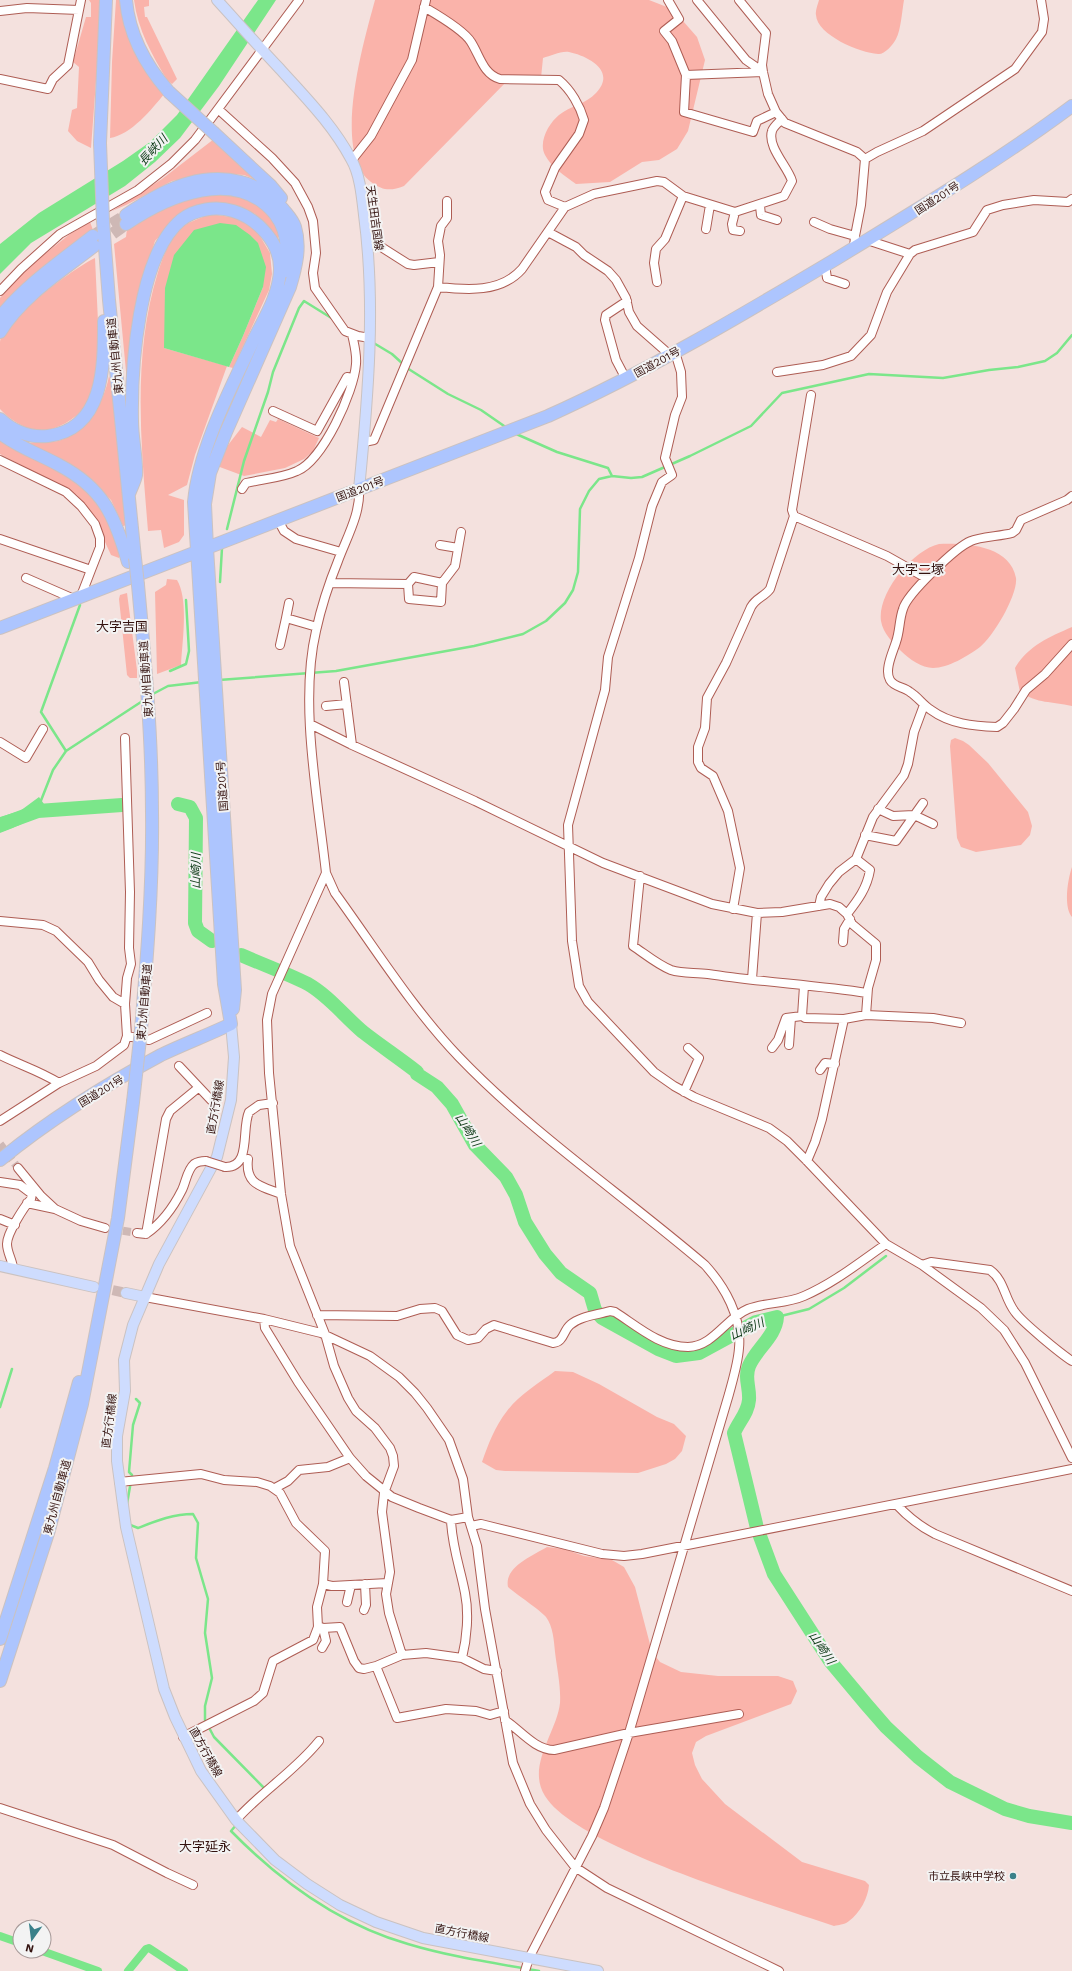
<svg xmlns="http://www.w3.org/2000/svg" width="1072" height="1971" font-family="'Work Sans','Noto Sans JP',sans-serif">
  <style>
    .green { fill: #fab3aa }
    .water { fill: #7be68a }
    .lines { fill: none; stroke-linecap: round; stroke-linejoin: round }
    .stream { stroke: #7be68a; stroke-width: 2.5 }
    .canal { stroke: #7be68a; stroke-width: 8 }
    .river { stroke: #7be68a; stroke-width: 14 }
    .minor-tunnel { stroke: #ceb8b5; stroke-width: 8; stroke-dasharray: 8 4; stroke-linecap: butt }
    .major-tunnel { stroke: #ceb8b5; stroke-width: 10; stroke-dasharray: 10 5; stroke-linecap: butt }
    .highway-tunnel { stroke: #ceb8b5; stroke-width: 12; stroke-dasharray: 12 6; stroke-linecap: butt }
    .minor-casing { stroke: #ae5d54; stroke-width: 10 }
    .major-casing { stroke: #cac2c1; stroke-width: 12 }
    .highway-casing { stroke: #cac2c1; stroke-width: 14 }
    .minor { stroke: #fff; stroke-width: 8 }
    .major { stroke: #cedcfe; stroke-width: 10 }
    .highway { stroke: #adc5fe; stroke-width: 12 }
    .minor-bridge-casing { stroke: #ae5d54; stroke-width: 10; stroke-linecap: butt }
    .highway-bridge-casing { stroke: #cac2c1; stroke-width: 14; stroke-linecap: butt }
    .minor-bridge { stroke: #fff; stroke-width: 8 }
    .highway-bridge { stroke: #adc5fe; stroke-width: 12 }
    .poi-dot { fill: #3a818a; stroke: #f3f3f3; stroke-width: 1.5 }
    .labels { text-anchor: middle; stroke-width: 4; stroke-linejoin: round; paint-order: stroke }
    .street-label { font-size: 11px; fill: #341310; stroke: #f3f3f3 }
    .poi-label { font-size: 11px; fill: #341310; stroke: #f3f3f3; text-anchor: end }
    .water-label { font-size: 12px; font-style: italic; fill: #0d3916; stroke: #f3f3f3 }
    .quarter-label { font-size: 13px; fill: #341310; stroke: #f3f3f3 }
  </style>
  <rect width="100%" height="100%" fill="#f4e1de"/>
  <path class="green" d="M 89,0 L 102,0 L 91,148 L 77,141 L 68,131 L 72,110 L 77,108 L 79,67 L 73,62 L 86,17 L 91,17 L 91,3 Z
    M 116,0 L 123,0 L 165,93 C 152,109 131,135 110,138 L 112,62 Z
    M 134,0 L 149,0 L 149,6 L 144,7 L 145,17 L 147,17 L 177,79 L 172,84 L 167,80 C 152,55 138,30 134,0 Z
    M 375,0 L 649,0 L 672,9 L 683,21 L 697,37 L 705,60 L 688,131 L 677,149 L 659,160 L 642,162 L 610,182 L 576,184 C 565,176 551,167 545,155 C 538,142 549,123 559,115 C 570,106 586,104 596,93 C 617,71 588,56 569,52 C 560,51 551,56 543,58 L 541,78 L 511,77 L 404,186 C 391,191 383,191 371,182 C 331,152 364,41 375,0 Z
    M 819,0 L 904,0 C 902,11 901,30 896,39 C 893,45 884,55 878,54 C 860,53 817,35 816,15 C 815,11 818,4 819,0 Z
    M 214,139 L 256,176 L 254,179 L 244,175 L 219,173 L 172,181 L 126,205 L 112,211 L 162,179 Z
    M 221,194 C 231,196 245,196 253,201 C 264,206 281,226 278,239 L 255,214 L 225,203 L 202,205 L 182,212 L 155,241 L 147,267 L 127,382 L 114,244 L 126,237 L 127,229 C 161,209 181,198 221,194 Z
    M 210,214 L 238,218 L 257,231 L 270,253 L 272,274 L 269,290 L 233,368 L 229,367 L 243,336 L 263,287 L 164,348 L 227,366 L 195,455 L 187,485 L 168,495 L 184,500 L 184,535 L 179,542 L 164,548 L 161,530 L 148,531 C 141,445 132,355 158,272 C 162,259 170,238 180,229 C 187,222 201,218 210,214 Z
    M 90,222 L 93,230 L 21,286 L 0,308 L 0,298 L 27,268 L 70,234 Z
    M 95,258 C 96,279 97,300 98,322 C 100,365 102,413 52,429 C 33,435 12,422 0,409 C 0,390 0,359 0,342 C 4,319 74,268 95,258 Z
    M 109,376 L 112,384 L 127,525 L 123,526 L 111,500 L 80,471 L 26,443 C 36,442 48,443 58,441 C 86,433 104,403 109,376 Z
    M 278,419 L 319,438 L 313,451 L 304,459 L 285,468 L 244,476 L 217,466 L 225,449 L 242,427 L 261,437 L 270,420 L 276,422 Z
    M 0,438 L 83,485 L 101,505 L 121,553 L 119,558 L 111,555 L 94,518 L 77,495 L 0,454 Z
    M 939,544 C 965,543 1010,545 1016,578 C 1018,595 993,637 980,647 C 968,656 948,668 933,668 C 922,668 909,659 901,651 C 893,643 883,633 881,621 C 877,593 913,550 939,544 Z
    M 167,579 L 177,580 C 189,600 182,642 181,665 L 157,674 L 155,592 L 166,585 Z
    M 127,593 L 137,670 L 137,678 L 130,678 L 127,675 L 119,599 L 120,595 Z
    M 1072,627 L 1072,706 C 1051,701 1038,704 1020,692 L 1015,668 C 1028,646 1049,637 1072,627 Z
    M 955,738 L 963,741 L 969,745 L 988,763 L 1028,812 L 1032,826 L 1030,835 L 1021,845 L 976,852 L 961,847 L 957,838 L 950,746 L 951,740 Z
    M 1072,867 L 1072,917 C 1063,907 1068,878 1072,867 Z
    M 555,1371 L 573,1372 L 599,1384 L 657,1417 L 674,1424 L 686,1436 L 682,1451 L 675,1459 L 666,1464 L 638,1473 L 505,1471 L 496,1470 L 482,1462 C 488,1445 495,1426 507,1411 C 519,1395 539,1383 555,1371 Z
    M 547,1547 L 564,1549 L 584,1556 L 612,1560 L 624,1567 L 635,1587 L 652,1652 L 660,1662 L 681,1672 L 718,1676 L 778,1676 L 793,1681 L 797,1691 L 791,1704 L 706,1736 L 696,1742 L 692,1753 L 695,1765 L 702,1779 L 725,1804 L 802,1862 L 865,1881 L 869,1885 C 868,1898 860,1913 849,1921 C 846,1924 839,1925 834,1926 C 771,1904 577,1848 545,1796 C 526,1766 557,1732 560,1703 C 561,1686 557,1669 555,1652 C 554,1641 553,1626 546,1617 C 540,1610 516,1594 508,1587 C 504,1567 532,1556 547,1547 Z"/>
  <path class="water" d="M 258,0 L 276,0 L 219,86 L 180,138 L 155,162 L 125,186 L 31,243 L 0,274 L 0,244 L 39,213 L 123,161 L 150,142 L 177,115 Z
    M 220,223 L 236,225 L 250,235 L 258,243 L 266,267 L 263,287 L 243,336 L 229,367 L 164,348 L 165,288 L 174,255 L 194,230 Z
    M 39,797 L 44,804 C 35,821 17,826 0,833 L 0,817 L 20,811 Z"/>
  <g class="lines">
    <path class="stream" d="M 372,342 L 392,354 L 403,364
      M 407,368 L 448,394 L 481,410 L 507,428
      M 514,433 L 557,452 L 608,468 L 612,476
      M 227,529 L 244,461 L 268,392 L 273,372 L 299,308 L 304,301 L 333,319
      M 220,582 L 222,548
      M 170,671 L 186,664 L 189,651 L 186,600
      M 219,680 L 336,671 L 474,646 L 523,634 L 546,621 L 565,603 L 573,590 L 578,572 L 580,509 L 589,491 L 599,479 L 612,476 L 631,478 L 642,477 L 690,456 L 751,426 L 782,393 L 869,374 L 943,378 L 989,370 L 1018,367 L 1045,361 L 1057,353 L 1072,335
      M 151,695 L 168,686 L 202,682
      M 66,751 L 41,712 L 80,605
      M 40,803 L 53,770 L 66,751 L 144,700
      M 777,1317 L 809,1309 L 844,1288 L 886,1256
      M 0,1407 L 12,1369
      M 127,1504 L 132,1475 L 129,1472 L 133,1425 L 140,1403 L 136,1399
      M 128,1524 L 138,1528 C 156,1521 173,1514 193,1514 L 198,1523 L 196,1558 L 208,1599 L 205,1633 L 212,1678 L 205,1706 L 205,1720 L 214,1737 L 265,1789
      M 237,1824 L 231,1831 C 281,1882 338,1924 408,1944 C 451,1957 495,1963 539,1971"/>
    <path class="canal" d="M 0,1936 L 20,1943
      M 42,1951 L 98,1971
      M 128,1971 L 146,1949 L 149,1948 L 184,1971"/>
    <path class="river" d="M 178,804 L 190,807 L 196,818 L 195,923 L 198,931 L 212,941
      M 0,825 L 38,811 L 122,805
      M 241,955 C 264,965 286,973 308,984 C 329,996 345,1017 363,1032 C 381,1046 399,1058 417,1072 L 417,1074 L 437,1087 L 452,1104 L 475,1145 L 506,1177 L 516,1195 L 525,1222 L 545,1254 L 561,1273 L 590,1293 L 595,1310 L 602,1318 L 658,1349 L 676,1356 L 699,1353 L 756,1322 L 777,1317 C 776,1336 756,1349 749,1366 C 744,1378 750,1387 749,1400 C 748,1413 739,1421 734,1433 L 757,1528 L 774,1574 L 830,1661 L 866,1704 L 886,1727 L 918,1757 L 950,1782 L 1005,1809 L 1029,1816 L 1072,1823"/>
    <path class="minor-tunnel" d="M 0,1144 L 18,1168
      M 111,1229 L 137,1233"/>
    <path class="major-tunnel" d="M 98,1287 L 126,1293"/>
    <path class="highway-tunnel" d="M 96,234 L 126,215
      M 98,244 L 126,224"/>
    <defs>
      <path id="minor" d="M 668,0 L 679,19 L 664,31 L 672,41 L 686,75 L 684,112 L 753,132 L 757,121 L 776,112
        M 697,0 L 746,60 L 763,72
        M 739,0 L 766,33 L 762,65 L 763,72 L 768,94 L 776,112 L 785,123 L 857,152 L 865,159
        M 424,7 C 436,14 464,30 471,42 C 480,56 483,74 500,79 L 559,80 C 571,90 580,106 584,120 L 579,134 L 555,168 L 545,192 L 548,200 L 565,207 L 522,269 C 501,293 467,290 438,287
        M 0,11 L 27,8 L 79,10
        M 686,75 L 763,72
        M 0,79 L 48,89 L 53,79 L 68,65 L 81,0
        M 218,109 L 272,158 L 295,183 L 308,207 L 313,221 L 316,253 L 313,273 L 315,288 L 345,331 L 358,336 L 370,338
        M 352,160 L 371,136 L 412,60 L 426,0
        M 760,206 L 761,215 L 777,220
        M 565,207 L 594,194 L 657,181 L 664,182 L 683,196 L 735,212 L 784,196 L 792,181 C 788,167 767,147 772,131 C 773,127 778,123 782,119
        M 735,212 L 732,224 L 733,230 L 740,231
        M 814,222 L 830,229 L 855,236
        M 706,229 L 710,205
        M 548,232 L 576,247 L 584,255 L 608,271 L 616,280 L 626,298 L 629,312 L 637,326 L 670,355
        M 367,238 L 408,264 L 414,265 L 439,262
        M 869,239 L 873,242 L 910,254 L 915,250 L 973,232 L 987,210 L 1003,205 L 1034,200 L 1068,202 L 1072,199
        M 854,248 L 855,236 L 861,205 L 865,159 L 877,152 L 923,131 L 1015,69 L 1042,32 L 1044,19 L 1041,0
        M 825,265 L 827,278 L 845,284
        M 657,282 L 654,263 L 656,249 L 665,239 L 683,196
        M 0,291 L 21,269 L 60,234 L 138,190 L 171,164 L 195,140 L 299,0
        M 675,352 L 681,372 L 682,397 L 675,415 L 665,458 L 672,475 L 662,482 L 652,506 L 639,558 L 608,657 L 605,690 L 568,825 L 572,941 L 579,986 L 588,1002 L 654,1072 L 674,1086 L 694,1097 L 769,1128 L 787,1141 L 807,1161 L 886,1244 L 922,1265 L 981,1308 L 1004,1330 L 1025,1363 L 1072,1458
        M 777,372 L 823,365 L 851,356 L 871,335 L 887,292 L 910,254
        M 626,379 L 616,360 L 605,320 L 606,315 L 627,301
        M 811,395 L 792,510 L 794,516 L 887,556 L 926,578
        M 273,411 L 317,431 L 347,377 L 353,378
        M 364,442 L 374,440 L 438,287 L 440,255 L 438,241 L 441,226 L 447,218 L 447,201
        M 0,460 L 66,492 L 81,506 L 95,524 L 100,538 L 100,547 L 91,570
        M 242,489 L 246,483 C 263,479 282,478 297,471 C 323,460 354,392 356,364 C 357,354 354,344 352,334
        M 359,489 C 361,513 346,539 338,561 C 329,583 321,608 316,631 C 299,703 318,799 326,873 L 335,893 C 375,948 412,1008 459,1057 C 533,1134 623,1195 705,1265 C 725,1287 742,1317 739,1348 C 738,1363 733,1379 729,1394 L 629,1733 L 604,1808 L 592,1836 L 529,1958 L 525,1971
        M 1072,496 L 1067,500 L 1021,520 L 1016,530 L 1012,533 C 1002,536 979,537 971,541 C 956,547 907,594 903,609 C 899,620 900,631 896,642 C 893,652 884,670 890,680 C 894,687 904,687 910,692 C 918,697 923,705 931,710 C 950,724 973,726 997,727 L 1003,723 L 1014,709 L 1026,690 L 1045,674 L 1072,644
        M 278,520 L 284,531 L 296,539 L 341,552
        M 0,539 L 91,570 L 81,596
        M 440,545 L 458,548
        M 26,578 L 74,599
        M 331,583 L 408,584 L 409,599 L 441,602 L 442,583 L 414,577 L 408,584
        M 442,583 L 455,566 L 461,532
        M 286,618 L 289,603
        M 280,645 L 286,618 L 317,627
        M 344,682 L 352,745
        M 326,706 L 347,704
        M 310,724 L 352,745 L 475,801 L 603,863 L 712,904 L 757,913 L 782,912 L 830,904 L 839,907 L 847,914 L 852,924 L 876,944 L 876,960 L 868,988 L 866,1015
        M 0,742 L 26,758 L 43,729
        M 878,809 L 893,816 L 914,815 L 933,824
        M 865,835 L 896,841 L 923,803
        M 326,873 L 272,994 L 267,1020 L 269,1073 L 281,1194 L 290,1246 L 325,1334 L 334,1366 L 348,1398 L 356,1411 L 375,1428 L 390,1448 L 393,1456 L 394,1466 L 384,1493 L 382,1512 L 390,1572 L 386,1594 L 389,1613 L 402,1655
        M 640,876 L 633,946 C 645,954 658,965 671,970 C 683,974 696,972 708,974 C 760,982 814,985 867,993
        M 819,906 L 821,897 L 829,884 L 839,872 L 856,859 L 873,817 L 904,775 L 908,764 L 914,732 L 924,705
        M 733,909 L 740,868 L 728,811 L 713,776 L 701,768 L 698,762 L 698,747 L 705,728 L 707,698 L 726,663 L 751,607 C 756,598 764,597 770,589 L 794,516
        M 847,914 C 858,900 867,888 870,870 L 856,859
        M 0,921 L 43,925 L 56,931 L 88,962 L 99,980 L 113,997 L 125,1004
        M 843,942 L 844,929 L 850,919
        M 752,979 L 757,913
        M 804,986 L 802,1016 L 805,1018 L 844,1019
        M 127,1036 L 149,1040 L 207,1013
        M 789,1045 L 791,1018
        M 772,1048 L 778,1040 L 786,1018 L 802,1016
        M 0,1055 C 20,1065 40,1071 59,1083
        M 179,1066 L 211,1100
        M 820,1070 L 825,1063 L 835,1064
        M 684,1092 L 699,1058 L 688,1048
        M 0,1121 L 59,1083 L 96,1066 L 124,1045 L 127,1036 L 125,1004 L 127,978 L 131,964 L 129,948 L 130,892 L 125,738
        M 248,1159 C 245,1185 261,1186 281,1194
        M 807,1161 L 815,1142 L 822,1119 L 844,1019 L 866,1015 L 933,1018 L 961,1023
        M 225,1167 C 252,1168 241,1129 249,1112 L 259,1105 L 273,1103
        M 18,1168 L 41,1196 L 55,1209
        M 0,1182 L 20,1185 L 32,1194 L 31,1199 C 24,1207 7,1233 7,1244 C 7,1253 13,1261 13,1269
        M 27,1203 L 55,1209 L 81,1221 L 105,1228
        M 0,1219 L 15,1225
        M 137,1233 L 146,1234 L 166,1119 L 170,1111 L 198,1088
        M 146,1234 C 162,1223 173,1208 182,1190 C 186,1182 187,1170 194,1164 C 197,1162 201,1161 206,1161
        M 922,1265 L 931,1262 L 990,1270 C 1005,1281 1004,1298 1015,1312 C 1022,1322 1061,1354 1072,1361
        M 145,1297 L 264,1319 L 321,1333 L 370,1356 L 399,1377 L 415,1393 L 427,1408 L 449,1440 L 463,1479 L 468,1517 L 477,1546 L 485,1609 L 513,1763 L 530,1804 L 546,1830 L 575,1867 L 607,1888 L 779,1971
        M 317,1315 L 397,1316 L 420,1309 L 435,1308 L 442,1311 L 457,1335 L 468,1340 L 478,1338 L 486,1329 L 494,1325 L 553,1343 C 564,1342 563,1331 570,1325 C 580,1316 597,1315 610,1311 L 615,1312 C 637,1326 660,1347 688,1347 C 714,1346 726,1318 748,1309 C 766,1302 786,1304 804,1296 C 834,1283 860,1262 886,1244
        M 264,1319 L 265,1328 L 298,1382 L 350,1458 L 366,1476 L 392,1497 L 419,1508 L 451,1520 L 468,1517
        M 119,1482 L 201,1474 L 224,1480 L 257,1482 L 270,1486 L 280,1493 L 296,1523 L 325,1551 L 323,1584 L 317,1607 L 318,1627 L 313,1640 L 273,1661 L 263,1693 L 254,1701 L 183,1737
        M 275,1488 L 288,1481 L 299,1470 L 328,1467 L 350,1458
        M 896,1504 C 908,1517 919,1526 935,1534 L 1072,1591
        M 451,1520 C 452,1547 460,1567 465,1593 C 469,1613 467,1638 462,1658
        M 471,1526 L 481,1524 L 602,1554 L 624,1556 L 642,1554 L 1072,1469
        M 323,1584 L 332,1586 L 388,1583
        M 347,1602 L 351,1585
        M 364,1610 L 366,1605 L 365,1584
        M 318,1626 L 323,1628 L 340,1627 L 354,1661 L 359,1668 L 364,1669 L 376,1666
        M 322,1648 L 326,1641 L 323,1628
        M 497,1671 L 484,1669 L 462,1658 L 426,1653 L 402,1655 L 376,1666 L 397,1718 L 446,1709 L 476,1711 L 490,1715 L 504,1711
        M 505,1720 C 520,1730 535,1750 554,1750 L 629,1733 L 739,1714
        M 0,1808 L 113,1845 L 167,1873 L 193,1885
        M 236,1820 C 262,1791 295,1771 319,1741"/>
      <path id="major" d="M 217,0 C 238,23 259,47 280,69 C 306,98 333,125 351,159 C 360,174 362,197 364,215 C 376,304 368,399 359,489
        M 231,1024 L 234,1057 L 231,1100 L 217,1157 L 159,1264 L 133,1325 L 124,1360 L 125,1391 L 117,1436 L 117,1461 L 126,1527 L 164,1689 L 175,1717 L 201,1771 L 236,1820 L 275,1860 L 307,1884 L 340,1905 L 376,1922 L 423,1938 L 598,1971
        M 0,1266 L 94,1287
        M 126,1293 L 145,1297"/>
      <path id="highway" d="M 126,0 C 129,35 147,67 169,92
        M 214,133 L 271,186 L 281,198
        M 100,143 L 106,0
        M 126,215 C 145,202 166,189 189,183 C 223,174 260,180 283,209 C 287,214 293,220 295,227 C 301,247 296,267 290,287 L 226,432 L 210,473 L 205,504 L 207,548 L 235,990 L 233,1009
        M 103,221 L 109,300 L 135,558
        M 126,224 C 167,196 236,166 275,214 C 288,231 289,252 283,272
        M 0,317 C 26,285 61,261 93,236
        M 0,332 C 22,296 62,271 94,246
        M 0,419 C 14,432 29,438 48,436 C 105,429 104,364 104,321
        M 0,433 C 18,447 39,454 59,465 C 103,488 115,516 128,562
        M 129,494 C 131,488 135,481 136,475 C 137,458 132,439 132,421 C 131,368 138,256 181,220 C 195,209 216,206 233,211 C 257,218 281,243 280,270 C 279,295 265,317 254,339 C 231,388 199,448 194,502 L 224,984 L 231,1024
        M 138,585 C 145,660 152,736 152,812 C 153,885 147,958 141,1030
        M 0,628 L 548,416 C 648,371 742,315 836,259 C 916,210 997,162 1072,106
        M 0,1160 C 49,1120 105,1085 161,1055 C 184,1044 208,1035 231,1024
        M 0,1639 L 55,1468 L 79,1382
        M 0,1681 L 49,1530 L 82,1404 L 118,1218 L 133,1102"/>
    </defs>
    <use href="#minor" class="minor-casing"/>
    <use href="#major" class="major-casing"/>
    <use href="#highway" class="highway-casing"/>
    <use href="#minor" class="minor"/>
    <use href="#major" class="major"/>
    <use href="#highway" class="highway"/>
    <defs>
      <path id="minor-bridge" d="M 206,1161 L 225,1167"/>
      <path id="highway-bridge" d="M 169,92 L 214,133
        M 100,143 L 103,221
        M 135,558 L 138,585
        M 133,1102 L 141,1030"/>
    </defs>
    <use href="#minor-bridge" class="minor-bridge-casing"/>
    <use href="#highway-bridge" class="highway-bridge-casing"/>
    <use href="#minor-bridge" class="minor-bridge"/>
    <use href="#highway-bridge" class="highway-bridge"/>
  </g>
  <circle class="poi-dot" cx="1013" cy="1876" r="4"/>
  <g class="labels">
    <g class="street-label">
      <text transform="translate(937 198) rotate(-33)" y="4">国道201号</text>
      <text transform="translate(375 218) rotate(82)" y="4">天生田吉国線</text>
      <text transform="translate(115 356) rotate(-96)" y="4">東九州自動車道</text>
      <text transform="translate(657 362) rotate(-29)" y="4">国道201号</text>
      <text transform="translate(360 489) rotate(-21)" y="4">国道201号</text>
      <text transform="translate(146 679) rotate(-94)" y="4">東九州自動車道</text>
      <text transform="translate(222 786) rotate(-94)" y="4">国道201号</text>
      <text transform="translate(144 1002) rotate(-85)" y="4">東九州自動車道</text>
      <text transform="translate(101 1091) rotate(-31)" y="4">国道201号</text>
      <text transform="translate(215 1107) rotate(-80)" y="4">直方行橋線</text>
      <text transform="translate(109 1421) rotate(-83)" y="4">直方行橋線</text>
      <text transform="translate(57 1497) rotate(-75)" y="4">東九州自動車道</text>
      <text transform="translate(206 1752) rotate(61)" y="4">直方行橋線</text>
      <text transform="translate(462 1933) rotate(11)" y="4">直方行橋線</text>
    </g>
    <g class="poi-label">
      <text x="1005" y="1880">市立長峡中学校</text>
    </g>
    <g class="water-label">
      <text transform="translate(153 150) rotate(-47)" y="4">長峡川</text>
      <text transform="translate(196 871) rotate(-89)" y="4">山崎川</text>
      <text transform="translate(468 1130) rotate(58)" y="4">山崎川</text>
      <text transform="translate(747 1329) rotate(-24)" y="4">山崎川</text>
      <text transform="translate(822 1648) rotate(56)" y="4">山崎川</text>
    </g>
    <g class="quarter-label">
      <text x="918" y="574">大字二塚</text>
      <text x="122" y="631">大字吉国</text>
      <text x="205" y="1851">大字延永</text>
    </g>
  </g>
  <g transform="translate(32 1939) rotate(194)"><circle r="19" fill="#f3f3f3" stroke="#a79998"/>
  <path d="M0-3L7 15L0 10L-7 15Z" fill="#3a818a"/>
  <text y="-6" font-size="11" font-weight="bold" text-anchor="middle" fill="#341310">N</text>
  </g>
</svg>
